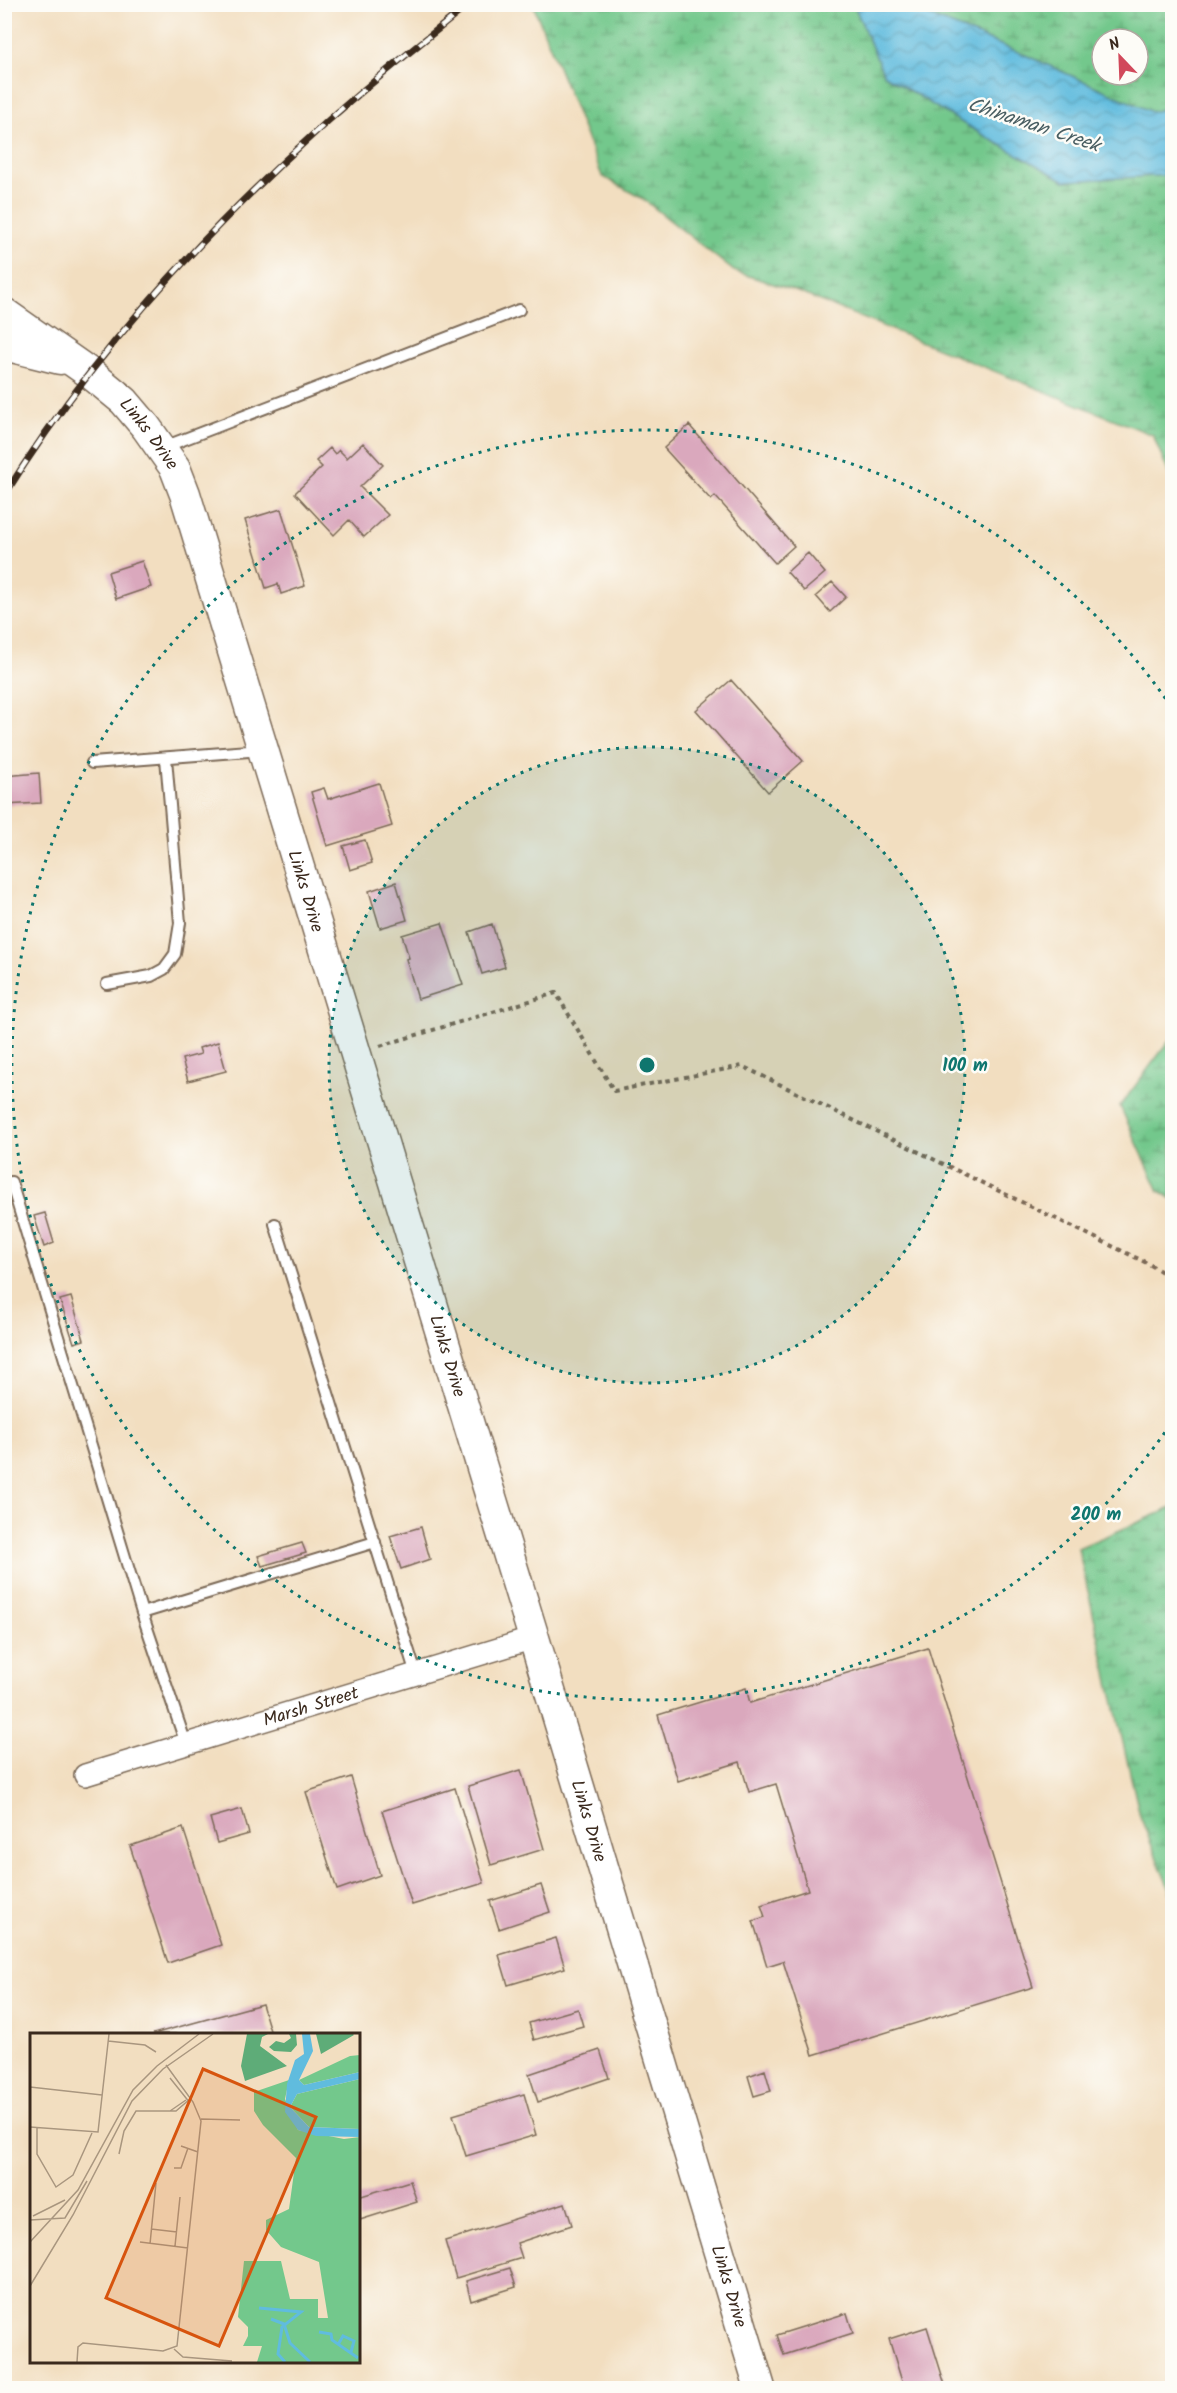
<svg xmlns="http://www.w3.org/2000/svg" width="1177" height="2393" font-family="Kalam,sans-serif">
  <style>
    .wetland { fill: url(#wetland-marsh); stroke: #577955; stroke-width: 1.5; fill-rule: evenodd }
    .water { fill: url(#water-waves); stroke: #4e737e; stroke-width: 1.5 }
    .building { fill: #daa8bd }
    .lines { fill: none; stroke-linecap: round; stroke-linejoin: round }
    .lane-casing { stroke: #7b6957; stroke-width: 14 }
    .street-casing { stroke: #7b6957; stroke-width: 24 }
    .secondary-casing { stroke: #7b6957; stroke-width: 33 }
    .path { stroke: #7b6957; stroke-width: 4; stroke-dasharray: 4.5 4.5; stroke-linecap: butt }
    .lane { stroke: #fff; stroke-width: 10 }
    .street { stroke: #fff; stroke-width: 21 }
    .secondary { stroke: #fff; stroke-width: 30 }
    .rail-casing { stroke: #3b2a1e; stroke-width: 7 }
    .rail { stroke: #fdfcf7; stroke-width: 4.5; stroke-dasharray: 14; stroke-linecap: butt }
    .ring { fill: none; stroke: #0f766e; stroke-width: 3; stroke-dasharray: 3 6 }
    .labels { text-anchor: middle; stroke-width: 5; stroke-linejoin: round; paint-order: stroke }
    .street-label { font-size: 18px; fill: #3b2a1e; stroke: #fdfcf7 }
    .water-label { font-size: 20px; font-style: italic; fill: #485d61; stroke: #fdfcf7 }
    .inset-river { fill: none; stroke: #60bcde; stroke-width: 3 }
    .inset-road { fill: none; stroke: #a9967f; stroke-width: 1.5 }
    .view { fill: #d7540e; fill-opacity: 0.15; stroke: #d7540e; stroke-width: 3 }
    .inset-edge { fill: none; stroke: #3b2a1e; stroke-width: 3 }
    .centre { fill: #0f766e; stroke: #fdfcf7; stroke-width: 3 }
    .ring-label { font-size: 18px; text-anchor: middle; font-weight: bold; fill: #0f766e; stroke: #fdfcf7; stroke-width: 5; stroke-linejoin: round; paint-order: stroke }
  </style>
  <defs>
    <pattern id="wetland-marsh" width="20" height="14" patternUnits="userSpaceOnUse" patternTransform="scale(1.5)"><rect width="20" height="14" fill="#73c88c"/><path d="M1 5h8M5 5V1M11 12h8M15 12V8" fill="none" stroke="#60a372"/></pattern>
    <pattern id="water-waves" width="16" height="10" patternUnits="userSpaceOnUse" patternTransform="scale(1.5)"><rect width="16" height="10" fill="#60bcde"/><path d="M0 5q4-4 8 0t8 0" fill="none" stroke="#5099b3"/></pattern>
  </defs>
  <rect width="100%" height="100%" fill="#fdfcf7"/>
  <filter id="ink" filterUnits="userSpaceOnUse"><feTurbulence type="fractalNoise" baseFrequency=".0167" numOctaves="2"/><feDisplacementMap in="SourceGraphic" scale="12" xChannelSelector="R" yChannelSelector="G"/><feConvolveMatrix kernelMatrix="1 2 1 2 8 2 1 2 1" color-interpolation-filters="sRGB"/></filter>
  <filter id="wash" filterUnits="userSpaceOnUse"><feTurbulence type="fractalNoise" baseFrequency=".008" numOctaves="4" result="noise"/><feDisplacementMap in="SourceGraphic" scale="24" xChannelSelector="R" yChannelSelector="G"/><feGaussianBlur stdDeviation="1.35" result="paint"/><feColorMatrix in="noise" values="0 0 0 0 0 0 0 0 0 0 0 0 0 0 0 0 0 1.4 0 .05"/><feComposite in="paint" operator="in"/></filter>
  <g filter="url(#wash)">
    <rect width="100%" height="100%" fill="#f2dec0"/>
    <path class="wetland" d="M 536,4 L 854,5 L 884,75 L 969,127 L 1065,181 L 1172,175 L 1172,481 L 1153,435 L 798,292 L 734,271 L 643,199 L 602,176 L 534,7 Z
      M 910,4 L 1172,5 L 1172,106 L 1152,112 L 1023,54 L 910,8 ZM 1102,39 L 1138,39 L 1138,75 L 1102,75 Z
      M 1172,1037 L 1172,1199 L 1159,1191 L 1120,1106 Z
      M 1172,1508 L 1172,1896 L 1140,1816 L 1078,1548 Z"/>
    <path class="water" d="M 854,5 L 910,5 L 910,8 L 1023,54 L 1152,112 L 1172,106 L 1172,175 L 1065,181 L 969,127 L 884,75 Z"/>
    <g id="blocks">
      <path class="building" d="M 689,425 L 794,546 L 775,563 L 715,496 L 711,500 L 664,448 Z
        M 363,443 L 383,465 L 360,487 L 388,515 L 364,537 L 349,520 L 334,535 L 295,493 L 322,467 L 316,461 L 330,448 L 335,454 L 339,450 L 347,458 Z
        M 281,509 L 305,586 L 281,594 L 278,584 L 266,588 L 245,520 Z
        M 808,553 L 825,573 L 804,591 L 787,572 Z
        M 142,561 L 151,587 L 116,599 L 108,572 Z
        M 832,582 L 846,597 L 830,612 L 816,596 Z
        M 731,680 L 803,761 L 768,792 L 696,710 Z
        M 39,773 L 41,803 L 4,805 L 4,776 Z
        M 379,783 L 392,826 L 327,846 L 311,792 L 324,788 L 328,799 Z
        M 365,840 L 372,863 L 350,870 L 343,846 Z
        M 396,882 L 407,920 L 380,928 L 369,891 Z
        M 442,923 L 463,985 L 418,999 L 406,959 L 409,958 L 402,935 Z
        M 492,924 L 505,967 L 482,974 L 469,932 Z
        M 218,1042 L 226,1071 L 188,1081 L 182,1059 L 201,1054 L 199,1048 Z
        M 45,1213 L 54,1243 L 44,1247 L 34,1216 Z
        M 71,1297 L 84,1340 L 74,1343 L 60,1300 Z
        M 421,1527 L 430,1559 L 401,1569 L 390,1536 Z
        M 302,1543 L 306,1553 L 262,1566 L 258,1556 Z
        M 928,1648 L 1033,1987 L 813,2055 L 783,1961 L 767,1966 L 753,1921 L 765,1917 L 761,1905 L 808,1890 L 776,1784 L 749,1792 L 740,1762 L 678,1781 L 658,1715 L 746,1688 L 750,1703 Z
        M 521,1770 L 544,1849 L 491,1865 L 468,1786 Z
        M 351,1777 L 380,1875 L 337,1890 L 306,1792 Z
        M 455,1788 L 484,1883 L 412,1905 L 382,1811 Z
        M 242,1809 L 249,1834 L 217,1843 L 210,1818 Z
        M 183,1828 L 221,1945 L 168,1963 L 130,1846 Z
        M 541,1885 L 550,1912 L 499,1929 L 490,1901 Z
        M 556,1938 L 565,1968 L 508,1985 L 499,1955 Z
        M 262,2004 L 271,2034 L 153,2034 Z
        M 578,2009 L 583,2026 L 534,2040 L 529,2023 Z
        M 600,2050 L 609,2078 L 538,2102 L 529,2074 Z
        M 765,2070 L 771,2091 L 754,2096 L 748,2076 Z
        M 524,2094 L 536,2135 L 466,2156 L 453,2115 Z
        M 410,2181 L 417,2202 L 360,2220 L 358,2197 Z
        M 565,2203 L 572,2225 L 517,2243 L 522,2258 L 456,2278 L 445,2241 Z
        M 510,2268 L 516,2287 L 471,2301 L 466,2281 Z
        M 847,2313 L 853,2333 L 784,2355 L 777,2335 Z
        M 927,2327 L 946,2388 L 904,2388 L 889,2339 Z"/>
    </g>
  </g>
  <g filter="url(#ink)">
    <use href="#blocks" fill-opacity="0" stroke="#7b6957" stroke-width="1.5"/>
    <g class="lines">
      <defs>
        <path id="lane" d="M 164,447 L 519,310
          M 92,763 L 262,750
          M 107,984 L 151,976 L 164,969 L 175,954 L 180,923 L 166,758
          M 11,1182 L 142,1613 L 186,1744
          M 275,1224 L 416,1674
          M 142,1613 L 375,1542"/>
        <g id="street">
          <path id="s1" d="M 85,1775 L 534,1638"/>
        </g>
        <g id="secondary">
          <path id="s2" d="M 4,313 L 91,374 L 124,401 L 146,427 L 175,468 L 185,494 L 534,1638 L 760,2388"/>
          <path d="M 4,345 L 60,359"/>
        </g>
      </defs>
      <use href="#lane" class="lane-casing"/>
      <use href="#street" class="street-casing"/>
      <use href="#secondary" class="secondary-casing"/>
      <path class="path" d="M 380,1046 L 556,993 L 614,1091 L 742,1066 L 1149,1264 L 1172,1278"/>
      <use href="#lane" class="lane"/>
      <use href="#street" class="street"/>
      <use href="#secondary" class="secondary"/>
      <defs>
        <path id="rail" d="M 4,496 C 89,359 200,236 319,129 C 367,85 419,45 469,4"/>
      </defs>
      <use href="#rail" class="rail-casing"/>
      <use href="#rail" class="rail"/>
    </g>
  </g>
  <circle cx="647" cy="1065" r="318" fill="#0f766e" fill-opacity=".12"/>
  <g class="ring">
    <circle cx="647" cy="1065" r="318"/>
    <path d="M1170 1425A635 635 0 1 1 1170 705"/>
  </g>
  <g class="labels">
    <g class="street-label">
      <text dy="6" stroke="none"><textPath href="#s2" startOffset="190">Links Drive</textPath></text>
      <text dy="6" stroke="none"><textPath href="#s2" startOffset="676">Links Drive</textPath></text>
      <text dy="6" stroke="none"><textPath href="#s2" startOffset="1162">Links Drive</textPath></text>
      <text dy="6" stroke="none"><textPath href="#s1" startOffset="236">Marsh Street</textPath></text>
      <text dy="6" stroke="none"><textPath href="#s2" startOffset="1648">Links Drive</textPath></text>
      <text dy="6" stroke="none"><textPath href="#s2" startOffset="2134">Links Drive</textPath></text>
    </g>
    <g class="water-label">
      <text transform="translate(1034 124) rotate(18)" y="7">Chinaman Creek</text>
    </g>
  </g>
  <g transform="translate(30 2033)">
    <rect width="330" height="330" fill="#f2dec0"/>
    <path d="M 217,1 L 238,1 L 232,4 L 230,13 L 257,33 L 215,48 L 211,33 ZM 259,1 L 266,1 L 267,12 L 261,19 L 244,18 L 239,14 L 246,8 L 254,10 L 261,5 ZM 286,1 L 323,1 L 324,2 L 291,21 Z" fill="#5eac78"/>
    <path d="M 330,22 L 330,39 L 274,52 L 269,47 L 320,23 ZM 330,46 L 330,96 L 279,94 L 260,74 L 267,61 ZM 259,47 L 255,66 L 268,97 L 314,106 L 330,104 L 330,329 L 227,329 L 232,313 L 213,313 L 218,303 L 218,294 L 208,284 L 214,228 L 251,228 L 260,266 L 288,266 L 288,285 L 298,285 L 289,229 L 251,214 L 236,197 L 236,187 L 259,176 L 266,125 L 233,92 L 224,78 L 224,59 Z" fill="#73c88c"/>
    <path d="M 272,1 L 280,1 L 283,18 L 269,47 L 274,52 L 330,39 L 330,46 L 267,61 L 260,74 L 279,94 L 330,96 L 330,104 L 286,103 L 268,97 L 255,79 L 257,51 L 265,27 L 274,21 Z" fill="#60bcde"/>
    <path class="inset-river" d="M 229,275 L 271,279 L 252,294 L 248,321 L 255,329M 241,286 L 254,291 L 260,310 L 280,329M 289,299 L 301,301 L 302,307 L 328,325M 309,310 L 313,303 L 324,308 L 321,319"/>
    <path class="inset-road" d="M 78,8 L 115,12 L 126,19M 140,45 L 160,70M 0,54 L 72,62M 140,78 L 156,67M 171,86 L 210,87M 0,94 L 68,99 L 79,1M 7,95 L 7,121 L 26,154 L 43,142 L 62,100M 151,113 L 168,119M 89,121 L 94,98 L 106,78 L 146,78 L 160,66M 144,135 L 151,135 L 158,115M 3,183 L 35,167M 0,187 L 35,185 L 57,148M 121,196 L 147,199M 0,209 L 48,157 L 103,57 L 127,33 L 169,1M 110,209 L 158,215M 120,211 L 126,150M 145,213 L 150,164M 0,253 L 43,182 L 102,68 L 133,36 L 183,1M 144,316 L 153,324 L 202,328M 47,329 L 48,314 L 53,310 L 133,318 L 147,313 L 171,88 L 163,69 L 136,32"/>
    <path class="view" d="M 173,36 L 286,84 L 189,313 L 76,265 Z"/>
    <rect width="330" height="330" class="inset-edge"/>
  </g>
  <circle cx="647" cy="1065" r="9" class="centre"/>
  <g class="ring-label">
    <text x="965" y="1071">100 m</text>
    <text x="1096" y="1520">200 m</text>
  </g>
  <rect width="1177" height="2393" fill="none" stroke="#fdfcf7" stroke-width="24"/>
  <g transform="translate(1120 57) rotate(337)"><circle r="28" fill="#fdfcf7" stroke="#afa8a0" stroke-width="1.5"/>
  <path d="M0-4.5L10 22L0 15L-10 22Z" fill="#d1495b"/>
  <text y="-9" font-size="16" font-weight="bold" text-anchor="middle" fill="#3b2a1e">N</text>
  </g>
</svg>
